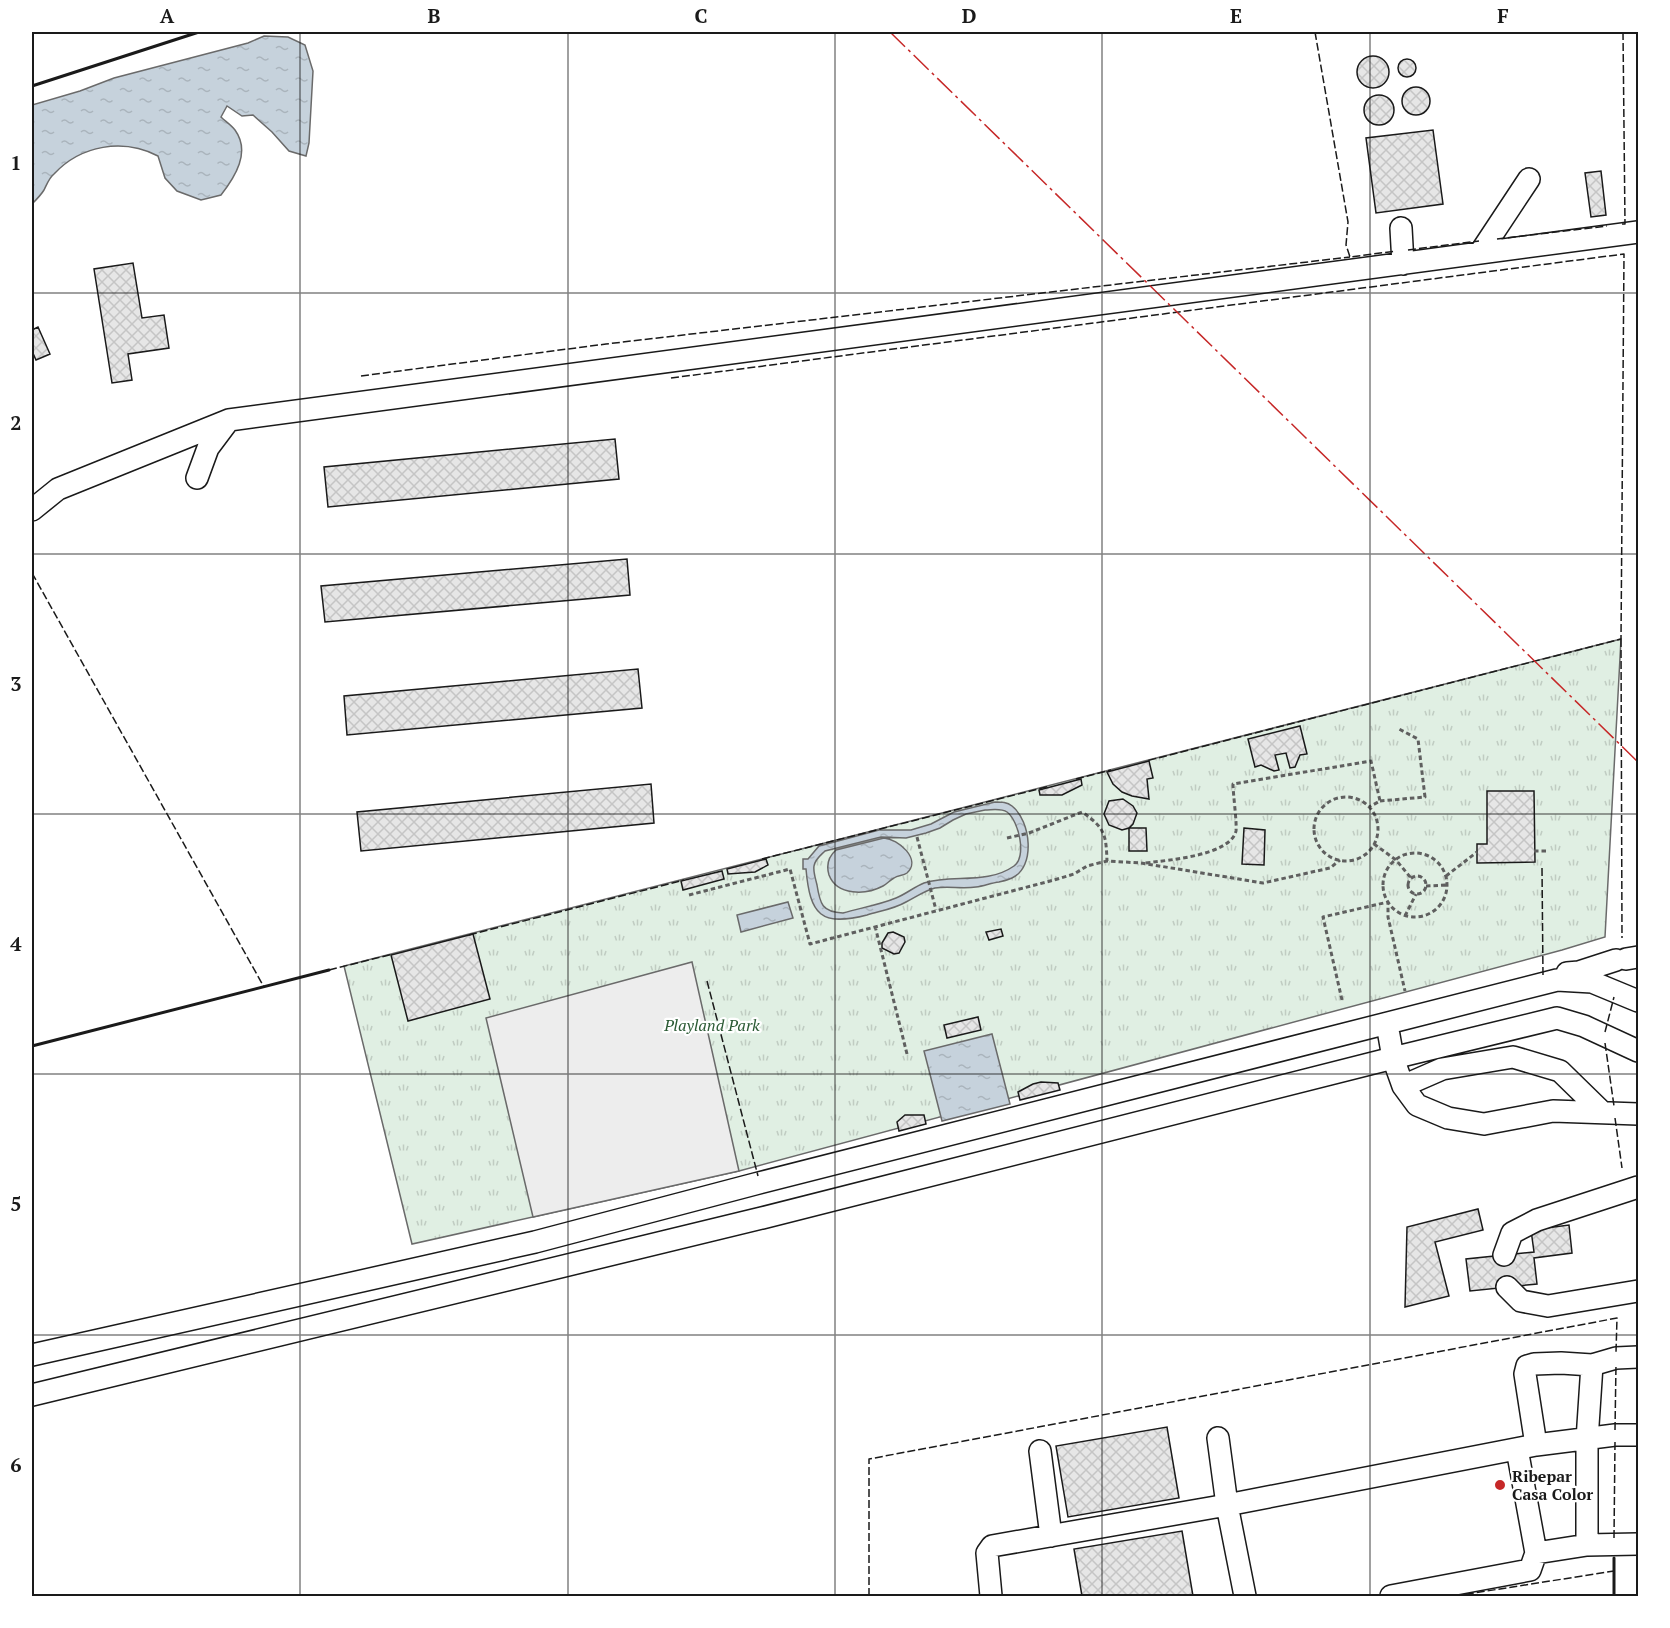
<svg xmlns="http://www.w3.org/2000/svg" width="1670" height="1628" font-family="'PT Serif',serif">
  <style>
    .grass { fill: url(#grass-tufts); stroke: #6a6a6a; stroke-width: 1.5 }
    .parking { fill: #ededed; stroke: #6a6a6a; stroke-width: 1.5 }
    .water { fill: url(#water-ripples); stroke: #6a6a6a; stroke-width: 1.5; fill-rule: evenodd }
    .building { fill: url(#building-cross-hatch); stroke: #1a1a1a; stroke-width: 1.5 }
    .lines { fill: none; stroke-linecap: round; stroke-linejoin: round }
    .minor-tunnel { stroke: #ddd; stroke-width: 21; stroke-dasharray: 21 10; stroke-linecap: butt }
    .minor-casing { stroke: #1a1a1a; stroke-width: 24 }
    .path { stroke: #5f5f5f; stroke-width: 3; stroke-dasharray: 4.5 3; stroke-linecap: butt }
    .minor { stroke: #fff; stroke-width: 21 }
    .fence { stroke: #1a1a1a; stroke-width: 1.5; stroke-dasharray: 8 3; stroke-linecap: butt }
    .wall { stroke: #1a1a1a; stroke-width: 3 }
    .power { stroke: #c62828; stroke-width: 1.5; stroke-dasharray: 21 4.5 3 4.5; stroke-linecap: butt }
    .grid { fill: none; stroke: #1a1a1a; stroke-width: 1.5; stroke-opacity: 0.55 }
    .poi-dot { fill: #c62828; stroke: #fff; stroke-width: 2 }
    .labels { text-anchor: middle; stroke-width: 4.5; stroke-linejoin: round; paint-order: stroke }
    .park-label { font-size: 16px; font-style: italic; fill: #2b5a34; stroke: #fff }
    .poi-label { font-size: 16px; font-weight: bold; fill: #1a1a1a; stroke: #fff; text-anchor: start }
    .neatline { fill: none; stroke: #1a1a1a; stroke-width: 2 }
    .grid-label { font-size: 20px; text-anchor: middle; font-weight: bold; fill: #1a1a1a }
  </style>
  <defs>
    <pattern id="grass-tufts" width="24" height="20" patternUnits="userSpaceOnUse" patternTransform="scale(1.5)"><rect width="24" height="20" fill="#e0efe3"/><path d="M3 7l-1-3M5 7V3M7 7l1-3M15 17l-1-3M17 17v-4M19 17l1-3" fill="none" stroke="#c0ccc2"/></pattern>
    <pattern id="water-ripples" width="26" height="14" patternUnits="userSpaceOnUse" patternTransform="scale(1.5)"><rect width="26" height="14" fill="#c6d2dc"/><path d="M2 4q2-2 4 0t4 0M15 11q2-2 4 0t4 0" fill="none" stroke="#aab4bc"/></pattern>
    <pattern id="building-cross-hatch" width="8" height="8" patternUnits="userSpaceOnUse" patternTransform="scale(1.5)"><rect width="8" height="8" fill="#e6e6e6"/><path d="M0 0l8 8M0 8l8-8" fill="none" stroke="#c5c5c5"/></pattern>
  </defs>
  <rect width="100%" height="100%" fill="#fff"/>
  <path class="grass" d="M 1621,639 L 1605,937 L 1562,950 L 739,1171 L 412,1244 L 344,966 Z"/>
  <path class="parking" d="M 692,962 L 739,1171 L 533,1217 L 486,1018 Z"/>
  <path class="water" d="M 264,36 L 288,37 L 305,45 L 313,71 L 309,143 L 306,156 L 289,151 L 272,132 L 253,115 L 242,116 L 227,106 L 221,117 C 225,121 231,125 235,130 C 251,152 235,177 221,195 L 201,200 L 177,191 L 165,178 L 158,156 C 123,138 81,145 54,174 C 49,178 47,184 44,190 C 41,195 36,200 32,204 L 32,105 L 80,91 L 114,78 L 248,43 Z
    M 995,802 C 1002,802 1007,802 1012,806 C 1031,821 1036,867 1012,878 C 1008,880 1003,881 999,882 C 991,883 984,886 976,887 C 963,889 948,886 935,888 C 924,891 916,897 906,902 C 894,909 880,911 867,915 C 821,927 810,915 806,869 L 803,869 L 803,859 L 808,859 L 819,846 L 823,845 L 879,830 L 911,830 L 931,824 L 954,812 ZM 985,810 C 992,810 1001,808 1007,812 C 1019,821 1027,857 1014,866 C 987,885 953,874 924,883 C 914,887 906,894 896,898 C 879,905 860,908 843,913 C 822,912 820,904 817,885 C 816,880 813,872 814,866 C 815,859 821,855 825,851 L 881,837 L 906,838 L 926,833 L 940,828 L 953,820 L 966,814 Z
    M 884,838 C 898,839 922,859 907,873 C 903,876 898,875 894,878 C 890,880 887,884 883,886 C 866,895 837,896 829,875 C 826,865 828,857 836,850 Z
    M 788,902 L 793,918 L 741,932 L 737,915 Z
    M 992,1034 L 1010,1104 L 942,1121 L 924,1051 Z"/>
  <path class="building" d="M1357 72a16 16 0 1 1 32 0a16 16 0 1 1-32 0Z
    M1398 68a9 9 0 1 1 18 0a9 9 0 1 1-18 0Z
    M1402 101a14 14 0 1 1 28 0a14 14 0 1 1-28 0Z
    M1364 110a15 15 0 1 1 30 0a15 15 0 1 1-30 0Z
    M 1433,130 L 1443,204 L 1376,213 L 1366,138 Z
    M 1601,171 L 1606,215 L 1591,217 L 1585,173 Z
    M 133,263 L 142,318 L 164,315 L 169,348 L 128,354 L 132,380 L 112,383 L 94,269 Z
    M 38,327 L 50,354 L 36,360 L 32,351 L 32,330 Z
    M 615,439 L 619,479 L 328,507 L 324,467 Z
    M 627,559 L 630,595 L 325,622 L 321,586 Z
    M 638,669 L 642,708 L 347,735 L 344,696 Z
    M 1300,726 L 1307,754 L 1300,755 L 1295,767 L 1290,768 L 1286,753 L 1275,755 L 1279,770 L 1274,771 L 1261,765 L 1255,767 L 1248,739 Z
    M 1149,761 L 1153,778 L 1147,779 L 1149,799 L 1132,796 L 1122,792 L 1113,784 L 1107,772 Z
    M 1081,779 L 1082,785 L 1062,795 L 1040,795 L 1039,790 Z
    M 651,784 L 654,823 L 361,851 L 357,812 Z
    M 1487,791 L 1534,791 L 1535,862 L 1477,863 L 1477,844 L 1487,844 Z
    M 1123,799 L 1133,806 L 1137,813 L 1133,824 L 1129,828 L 1122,830 L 1109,825 L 1104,814 L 1109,801 Z
    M 1129,828 L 1146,828 L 1147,851 L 1129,851 Z
    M 1244,828 L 1265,830 L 1264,865 L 1242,864 Z
    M 766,859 L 768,865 L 755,872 L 728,874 L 727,869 Z
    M 722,871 L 724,879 L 683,890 L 681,881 Z
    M 1001,929 L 1003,936 L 989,940 L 986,932 Z
    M 893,932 L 904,937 L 905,942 L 899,953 L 894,954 L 882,948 L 882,943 L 888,933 Z
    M 473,934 L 490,999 L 408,1021 L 391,955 Z
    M 978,1017 L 981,1030 L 947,1038 L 944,1025 Z
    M 1041,1082 L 1058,1083 L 1060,1090 L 1020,1100 L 1018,1092 L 1033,1084 Z
    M 905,1115 L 924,1115 L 926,1124 L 899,1131 L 897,1122 Z
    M 1478,1209 L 1483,1230 L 1435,1242 L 1449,1296 L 1405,1307 L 1407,1227 Z
    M 1569,1225 L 1572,1253 L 1534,1258 L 1537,1284 L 1470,1291 L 1466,1259 L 1534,1252 L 1531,1230 Z
    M 1167,1427 L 1179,1498 L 1068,1517 L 1056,1446 Z
    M 1182,1531 L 1193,1596 L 1082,1596 L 1074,1549 Z"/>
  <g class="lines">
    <path class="minor-tunnel" d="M 1504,1255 L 1507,1287"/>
    <defs>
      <path id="minor" d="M 1401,228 L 1403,264
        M 1480,253 L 1529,179
        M 197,478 L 208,448 L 229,420
        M 32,510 L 58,489 L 229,420 L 1638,232
        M 1626,959 L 1638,957
        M 1567,973 L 1579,972 L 1616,960
        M 1387,1024 L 1393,1058 L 1403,1086 L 1417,1105 L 1448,1118 L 1484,1124 L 1553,1111 L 1638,1114
        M 1403,1086 L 1442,1069 L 1513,1057 L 1560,1071 L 1602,1112
        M 1504,1255 L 1512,1233 L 1537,1220 L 1638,1187
        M 1507,1287 L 1521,1301 L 1548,1306 L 1638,1291
        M 32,1355 L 535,1242 L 755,1184 L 1557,980 L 1592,982 L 1638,1001
        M 32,1395 L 762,1218 L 1393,1058 L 1557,1018 L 1584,1026 L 1638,1051
        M 1218,1438 L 1227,1505 L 1536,1445 L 1615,1435 L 1638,1435
        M 1536,1445 L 1525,1374 L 1527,1366 L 1534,1364 L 1561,1363 L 1592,1365 L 1616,1358 L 1638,1357
        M 1040,1451 L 1051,1536
        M 1587,1545 L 1587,1440 L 1592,1365
        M 1536,1553 L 1587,1545 L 1638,1544
        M 991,1596 L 987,1553 L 992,1546 L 1227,1505 L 1245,1596
        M 1391,1596 L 1530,1570 L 1536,1553 L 1517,1449"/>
    </defs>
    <use href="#minor" class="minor-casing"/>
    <path class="path" d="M1314 829a32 32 0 1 1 64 0a32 32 0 1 1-64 0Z
      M 1380,801 L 1425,797 L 1418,739 L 1399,729
      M 917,837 L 936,910
      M 1007,838 L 1029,833 L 1082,812 C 1105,828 1106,834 1107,861
      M 1374,844 L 1396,860 L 1411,878
      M 1534,851 L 1549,851
      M1383 885a32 32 0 1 1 64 0a32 32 0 1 1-64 0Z
      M 1146,863 C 1167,860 1230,856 1236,831 C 1237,822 1233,794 1233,784 L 1371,761 L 1380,801 L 1369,807
      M 1446,876 L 1477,852
      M1408 885a9 9 0 1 1 18 0a9 9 0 1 1-18 0Z
      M 1426,886 L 1447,885
      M 689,895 L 790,869 L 810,944 L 1054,880 L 1074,874 L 1087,866 L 1107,861 L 1141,863 L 1263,883 L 1330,868 L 1340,860
      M 1405,916 L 1416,894
      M 875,926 L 907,1054
      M 1342,1000 L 1323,917 L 1388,902 L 1388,917 L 1405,991"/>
    <use href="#minor" class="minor"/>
    <path class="fence" d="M 1315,32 L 1348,222 L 1346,245 L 1350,257 L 1396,251
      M 1622,224 L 1625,224 L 1623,32
      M 1497,239 L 1607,226
      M 1408,250 L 1479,241
      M 361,376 L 606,344 L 1350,257
      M 671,378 L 1624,254 L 1621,639 L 1146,761
      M 32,573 L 264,987
      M 1621,639 L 1622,938
      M 1076,779 L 1111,770
      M 762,859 L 1050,786
      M 1542,868 L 1543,976
      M 469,935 L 684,880
      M 329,970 L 393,954
      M 707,981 L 758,1176
      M 1605,1032 L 1614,997
      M 1605,1043 L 1614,1106
      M 1615,1118 L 1622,1168
      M 1615,1430 L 1616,1364
      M 1614,1538 L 1615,1442
      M 869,1596 L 869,1459 L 1617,1318 L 1616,1352
      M 1455,1596 L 1614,1571"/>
    <path class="wall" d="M 32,86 L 199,32
      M 32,1046 L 329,970
      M 1614,1558 L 1614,1596"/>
    <path class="power" d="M 890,32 L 1638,762"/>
  </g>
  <path class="grid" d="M 300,32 L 300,1596M 568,32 L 568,1596M 835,32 L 835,1596M 1102,32 L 1102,1596M 1370,32 L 1370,1596M 32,293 L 1638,293M 32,554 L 1638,554M 32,814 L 1638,814M 32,1074 L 1638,1074M 32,1335 L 1638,1335"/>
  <circle class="poi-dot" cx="1500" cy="1485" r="6"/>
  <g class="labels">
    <g class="park-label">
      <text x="712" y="1031">Playland Park</text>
    </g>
    <g class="poi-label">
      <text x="1512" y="1482">Ribepar<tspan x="1512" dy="18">Casa Color</tspan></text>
    </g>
  </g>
  <rect width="1670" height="1628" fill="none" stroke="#ffffff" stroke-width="66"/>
  <rect x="33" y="33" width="1604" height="1562" class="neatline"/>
  <g class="grid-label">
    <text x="167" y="23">A</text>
    <text x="434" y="23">B</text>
    <text x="701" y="23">C</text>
    <text x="969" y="23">D</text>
    <text x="1236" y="23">E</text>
    <text x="1503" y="23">F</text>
    <text x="16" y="170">1</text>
    <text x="16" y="430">2</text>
    <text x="16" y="691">3</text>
    <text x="16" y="951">4</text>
    <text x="16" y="1211">5</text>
    <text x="16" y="1472">6</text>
  </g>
</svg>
